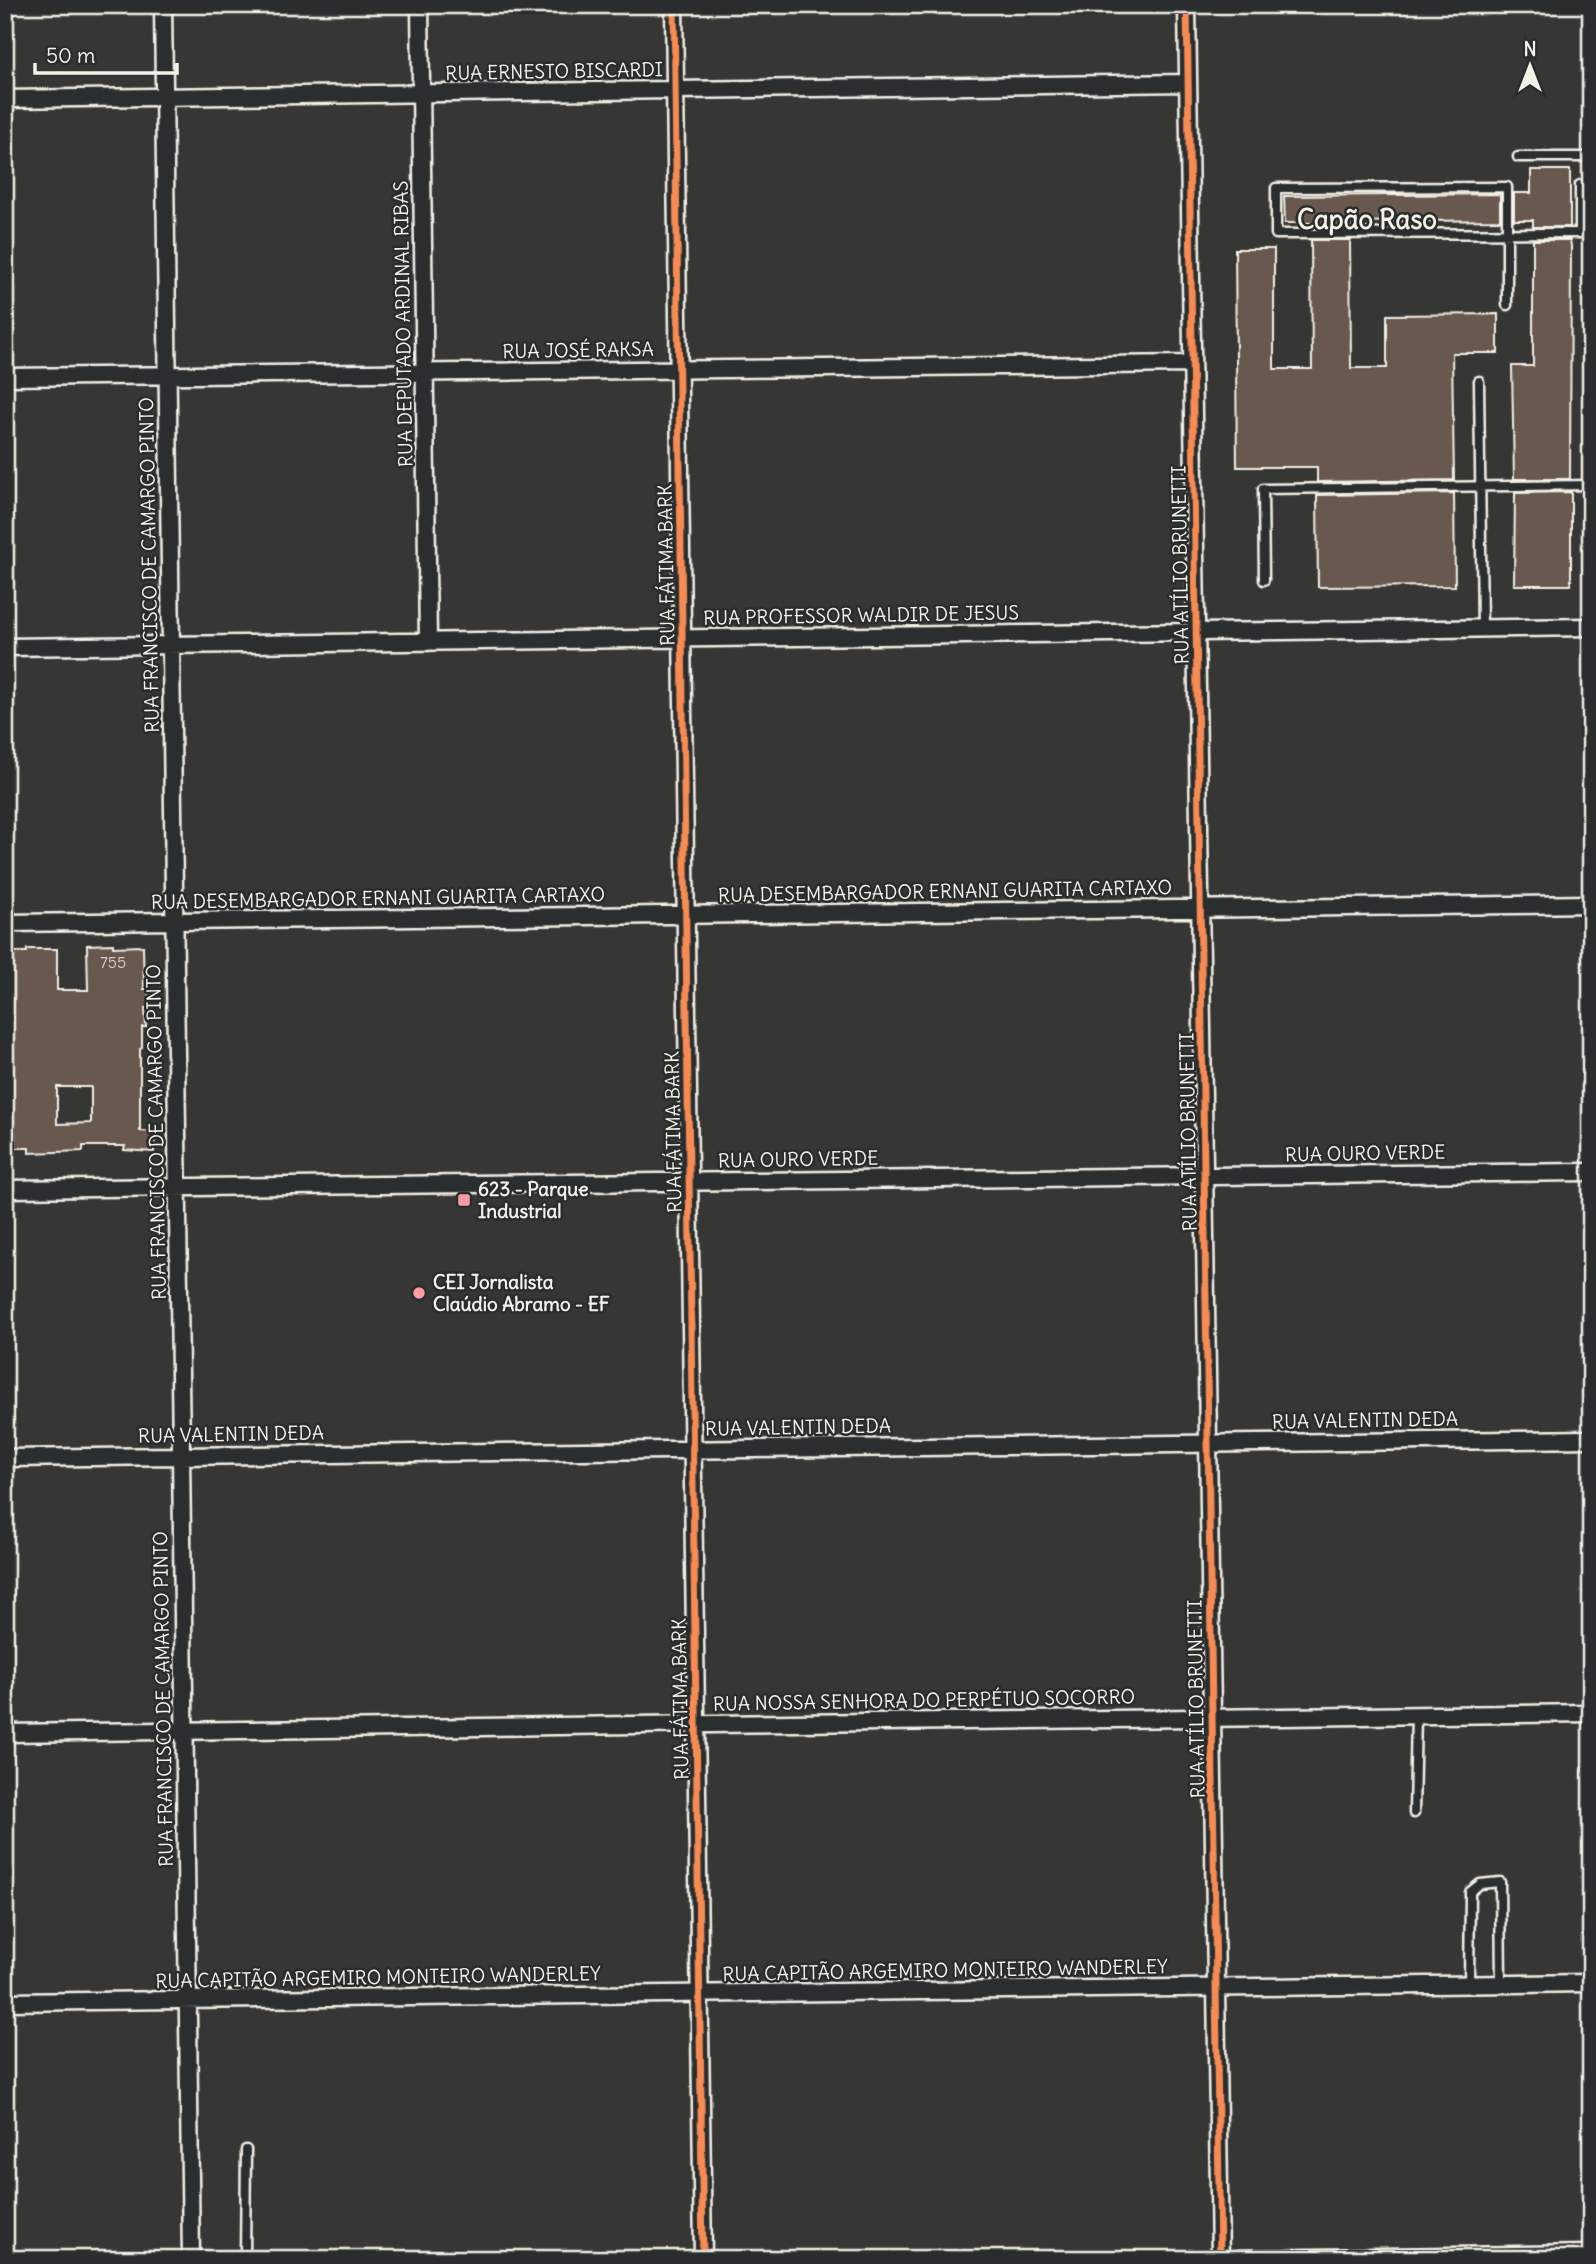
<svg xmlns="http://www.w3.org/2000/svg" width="1596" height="2264" font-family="Delius,sans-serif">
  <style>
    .building { fill: #67594e; stroke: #f4f1e8; stroke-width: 2; fill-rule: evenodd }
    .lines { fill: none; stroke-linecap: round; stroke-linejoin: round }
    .lane-casing { stroke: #f4f1e8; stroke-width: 13 }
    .street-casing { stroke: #f4f1e8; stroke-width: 21 }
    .lane { stroke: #2a2d2e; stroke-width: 8 }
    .street { stroke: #2a2d2e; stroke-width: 16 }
    .cycleway-casing { stroke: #2a2d2e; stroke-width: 11 }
    .cycleway { stroke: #f68b52; stroke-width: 7 }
    .poi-dot { fill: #ff9aa2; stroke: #2a2d2e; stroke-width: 2.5 }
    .labels { text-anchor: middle; stroke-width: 5; stroke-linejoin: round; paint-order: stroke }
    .number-label { font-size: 16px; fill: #d1cbc2 }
    .street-label { font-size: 19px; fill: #f4f1e8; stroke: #2a2d2e }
    .poi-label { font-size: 19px; font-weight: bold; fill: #f4f1e8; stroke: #2a2d2e; text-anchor: start }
    .district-label { font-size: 26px; font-weight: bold; fill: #f4f1e8; stroke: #2a2d2e }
  </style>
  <rect width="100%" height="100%" fill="#363634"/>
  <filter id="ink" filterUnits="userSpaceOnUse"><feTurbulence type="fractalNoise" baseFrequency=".0143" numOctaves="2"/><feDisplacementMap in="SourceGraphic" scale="14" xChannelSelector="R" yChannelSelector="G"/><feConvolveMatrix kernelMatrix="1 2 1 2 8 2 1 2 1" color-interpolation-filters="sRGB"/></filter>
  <g filter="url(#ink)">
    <path class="building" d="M 1531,170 L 1570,170 L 1570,227 L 1533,227 L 1533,220 L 1514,220 L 1514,193 L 1531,193 Z
      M 1500,194 L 1500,220 L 1350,222 L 1350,227 L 1311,227 L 1311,223 L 1285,223 L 1284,196 Z
      M 1311,240 L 1350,240 L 1351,368 L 1387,368 L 1387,315 L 1498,314 L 1498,353 L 1452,353 L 1454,480 L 1317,482 L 1317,467 L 1237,467 L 1235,249 L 1274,249 L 1274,369 L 1312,369 Z
      M 1533,240 L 1570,240 L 1571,246 L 1570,479 L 1514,479 L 1512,366 L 1533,366 Z
      M 1571,492 L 1571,585 L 1514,585 L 1515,493 Z
      M 1454,493 L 1455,586 L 1318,587 L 1317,495 Z
      M 113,944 L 113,947 L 143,946 L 144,989 L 149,989 L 149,1008 L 145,1008 L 146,1027 L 142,1027 L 142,1048 L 140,1049 L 140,1131 L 155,1132 L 154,1152 L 124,1150 L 125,1146 L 83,1146 L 83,1151 L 29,1153 L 29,1148 L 5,1148 L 5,952 L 27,952 L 27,949 L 57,949 L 57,990 L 88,990 L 87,945 ZM 57,1087 L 91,1087 L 91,1123 L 57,1124 Z"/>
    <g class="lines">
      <defs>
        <path id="lane" d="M 1518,157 L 1591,157
          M 1580,185 L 1580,233
          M 1507,305 L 1507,187 L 1276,188 L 1276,234 L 1591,233
          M 1479,381 L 1482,628
          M 1264,580 L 1263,489 L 1591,485
          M 1414,1813 L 1416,1715
          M 1469,1984 L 1470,1892 L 1480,1884 L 1500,1882 L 1501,1984
          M 245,2259 L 246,2150"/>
        <path id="street" d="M 163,5 L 191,2259
          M 420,5 L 428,642
          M 674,5 L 703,2259
          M 1187,5 L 1220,2259
          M 5,99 L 1188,83
          M 5,377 L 1192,364
          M 5,647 L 1591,627
          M 5,923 L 1591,904
          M 5,1189 L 1591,1172
          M 5,1458 L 1591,1439
          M 5,1733 L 1591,1713
          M 5,2002 L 1591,1983
          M 1239,2259 L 1591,2254"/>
      </defs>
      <use href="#lane" class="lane-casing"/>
      <use href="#street" class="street-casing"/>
      <use href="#lane" class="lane"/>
      <use href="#street" class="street"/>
      <defs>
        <path id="cycleway" d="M 674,5 L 703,2259
          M 1187,5 L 1220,2259"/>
      </defs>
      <use href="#cycleway" class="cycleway-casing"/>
      <use href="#cycleway" class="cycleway"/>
    </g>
  </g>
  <g class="poi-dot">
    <rect x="457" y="1193" width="14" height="14" rx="3.5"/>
    <circle cx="419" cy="1293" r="7"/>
  </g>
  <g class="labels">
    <g class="number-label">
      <text x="113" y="968">755</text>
    </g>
    <g class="street-label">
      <text transform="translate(554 71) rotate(-1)" y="7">RUA ERNESTO BISCARDI</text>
      <text transform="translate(403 324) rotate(-91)" y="7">RUA DEPUTADO ARDINAL RIBAS</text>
      <text transform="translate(578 350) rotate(-1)" y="7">RUA JOSÉ RAKSA</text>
      <text transform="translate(149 565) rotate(-91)" y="7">RUA FRANCISCO DE CAMARGO PINTO</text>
      <text transform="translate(666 565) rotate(-91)" y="7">RUA FÁTIMA BARK</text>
      <text transform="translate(1180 565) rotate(-91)" y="7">RUA ATÍLIO BRUNETTI</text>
      <text transform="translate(861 615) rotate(-1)" y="7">RUA PROFESSOR WALDIR DE JESUS</text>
      <text transform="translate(945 891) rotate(-1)" y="7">RUA DESEMBARGADOR ERNANI GUARITA CARTAXO</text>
      <text transform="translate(378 898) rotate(-1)" y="7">RUA DESEMBARGADOR ERNANI GUARITA CARTAXO</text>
      <text transform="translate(156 1132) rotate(-91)" y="7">RUA FRANCISCO DE CAMARGO PINTO</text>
      <text transform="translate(673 1132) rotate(-91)" y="7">RUA FÁTIMA BARK</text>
      <text transform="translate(1188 1132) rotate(-91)" y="7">RUA ATÍLIO BRUNETTI</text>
      <text transform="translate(1365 1153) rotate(-1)" y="7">RUA OURO VERDE</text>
      <text transform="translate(798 1159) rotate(-1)" y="7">RUA OURO VERDE</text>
      <text transform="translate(1365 1420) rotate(-1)" y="7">RUA VALENTIN DEDA</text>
      <text transform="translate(798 1427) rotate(-1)" y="7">RUA VALENTIN DEDA</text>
      <text transform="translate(231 1434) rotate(-1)" y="7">RUA VALENTIN DEDA</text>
      <text transform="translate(163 1699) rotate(-91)" y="7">RUA FRANCISCO DE CAMARGO PINTO</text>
      <text transform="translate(680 1699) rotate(-91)" y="7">RUA FÁTIMA BARK</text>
      <text transform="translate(1196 1699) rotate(-91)" y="7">RUA ATÍLIO BRUNETTI</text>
      <text transform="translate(924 1700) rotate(-1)" y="7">RUA NOSSA SENHORA DO PERPÉTUO SOCORRO</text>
      <text transform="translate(945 1970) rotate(-1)" y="7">RUA CAPITÃO ARGEMIRO MONTEIRO WANDERLEY</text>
      <text transform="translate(378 1977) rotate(-1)" y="7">RUA CAPITÃO ARGEMIRO MONTEIRO WANDERLEY</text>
    </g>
    <g class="poi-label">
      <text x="478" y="1196">623 - Parque<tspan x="478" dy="22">Industrial</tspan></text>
      <text x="433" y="1289">CEI Jornalista<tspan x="433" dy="22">Claúdio Abramo - EF</tspan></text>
    </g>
    <g class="district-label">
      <text x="1367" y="229">Capão Raso</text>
    </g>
  </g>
  <rect width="1596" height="2264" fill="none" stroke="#2a2d2e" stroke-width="28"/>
  <rect x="14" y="14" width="1568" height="2236" fill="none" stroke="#f4f1e8" stroke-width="2.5" filter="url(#ink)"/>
  <g transform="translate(1530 66)" stroke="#2a2d2e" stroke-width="5" paint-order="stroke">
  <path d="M0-5L12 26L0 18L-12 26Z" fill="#f4f1e8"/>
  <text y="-10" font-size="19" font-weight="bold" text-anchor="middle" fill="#f4f1e8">N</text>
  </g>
  <path d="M35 63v10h142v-10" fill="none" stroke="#f4f1e8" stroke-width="3.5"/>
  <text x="46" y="63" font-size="21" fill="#f4f1e8" stroke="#2a2d2e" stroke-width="5" paint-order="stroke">50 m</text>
</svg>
